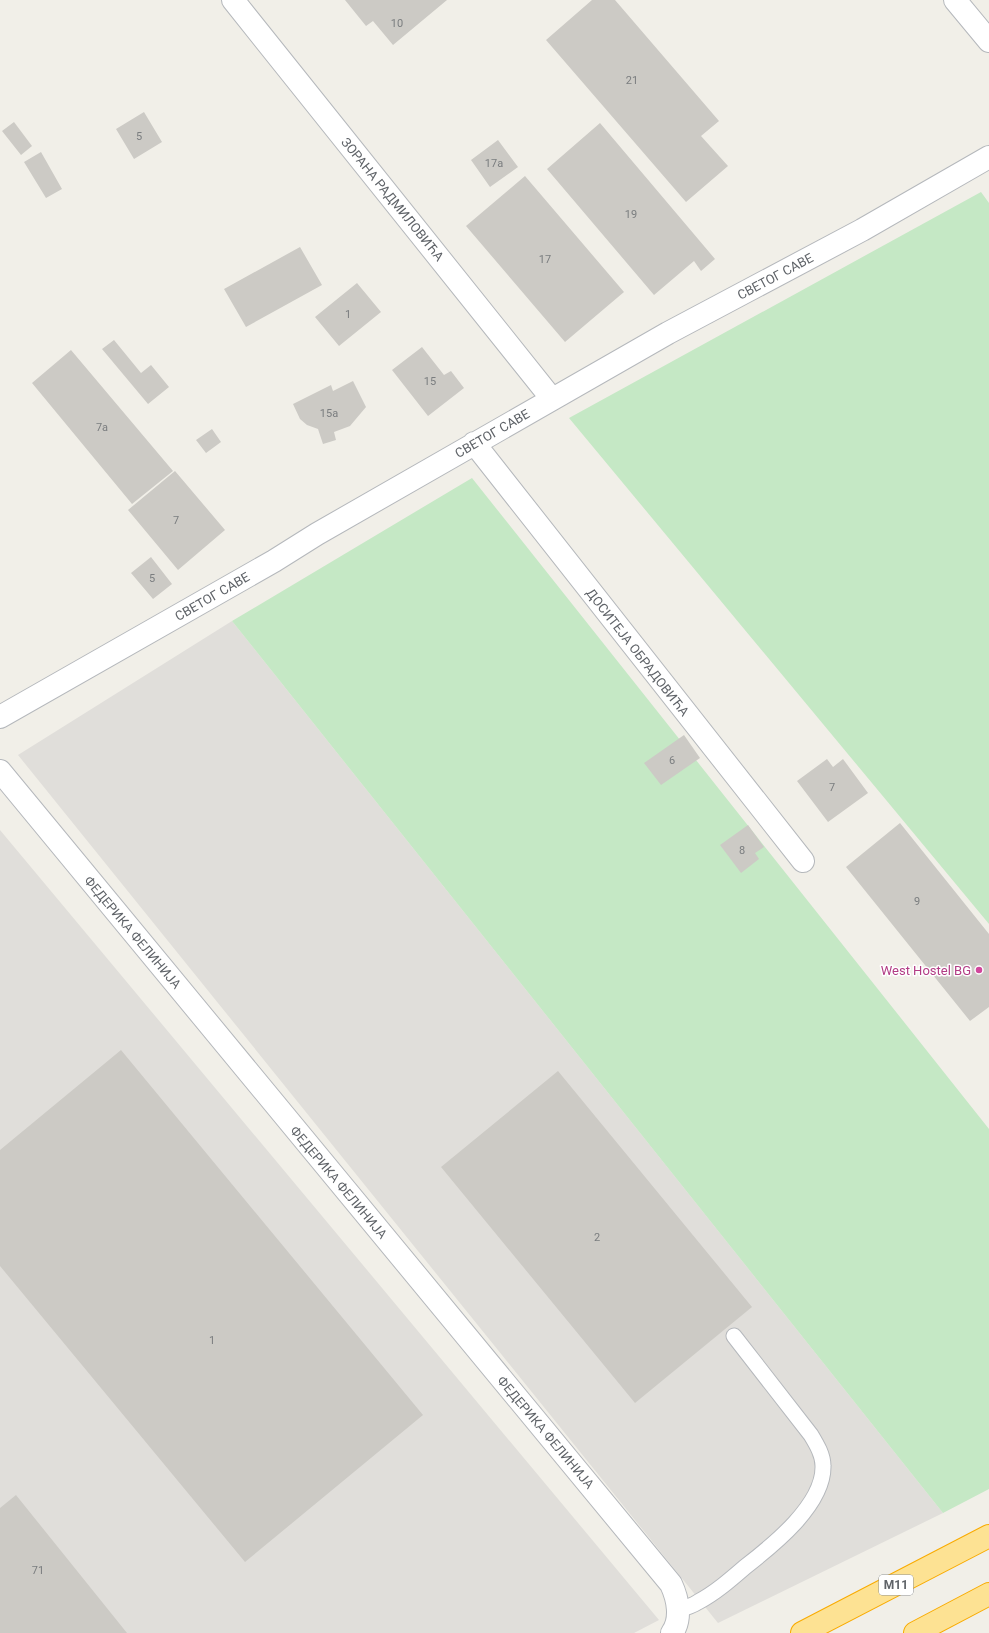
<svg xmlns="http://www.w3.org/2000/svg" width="989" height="1633" font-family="Roboto,sans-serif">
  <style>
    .industrial { fill: #e0deda }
    .green { fill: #c5e8c5 }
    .building { fill: #cccac5 }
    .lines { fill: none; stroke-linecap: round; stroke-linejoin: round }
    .lane-casing { stroke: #b5b8bc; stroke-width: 17 }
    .street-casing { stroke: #b5b8bc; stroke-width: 24 }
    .highway-casing { stroke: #f9ab00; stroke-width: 24 }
    .lane { stroke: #fff; stroke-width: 15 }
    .street { stroke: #fff; stroke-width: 22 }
    .highway { stroke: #fde293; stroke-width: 22 }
    .hotel-dot { fill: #d1479c; stroke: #fff; stroke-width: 1.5 }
    .labels { text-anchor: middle; stroke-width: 3; stroke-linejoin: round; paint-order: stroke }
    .number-label { font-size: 11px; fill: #7a7d7f }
    .shield { fill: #fff; stroke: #8f9295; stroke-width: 1 }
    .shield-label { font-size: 12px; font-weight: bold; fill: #5f6368 }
    .street-label { font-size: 13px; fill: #5f6368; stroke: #fff }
    .hotel-label { font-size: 13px; fill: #b23c85; stroke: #fff; text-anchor: end }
  </style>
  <rect width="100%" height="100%" fill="#f1efe8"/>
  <path class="industrial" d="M 232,621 L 943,1513 L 718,1623 L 18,755 Z
    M 0,830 L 659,1620 L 634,1633 L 0,1633 Z"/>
  <path class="green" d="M 981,192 L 989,203 L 989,924 L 569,418 Z
    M 472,478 L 989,1129 L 989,1489 L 943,1513 L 232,621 Z"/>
  <path class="building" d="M 345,0 L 447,0 L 393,45 L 373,21 L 366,26 Z
    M 592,0 L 615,0 L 719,121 L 701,136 L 728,166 L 686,202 L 546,40 Z
    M 144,112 L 162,142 L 134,159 L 116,129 Z
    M 14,122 L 32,146 L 21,155 L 2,131 Z
    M 600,123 L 715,259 L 701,271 L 694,261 L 654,295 L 547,169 Z
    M 498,140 L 518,167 L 490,187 L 471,160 Z
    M 41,152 L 62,189 L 46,198 L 24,162 Z
    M 525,176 L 624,292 L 565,342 L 466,226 Z
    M 300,247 L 322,285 L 246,327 L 224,289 Z
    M 357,283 L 381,312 L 339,346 L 315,317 Z
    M 114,340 L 141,373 L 151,365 L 169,387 L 148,404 L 102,349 Z
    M 422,347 L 444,375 L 451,371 L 464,388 L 428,416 L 392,370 Z
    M 71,350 L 173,471 L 132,504 L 32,383 Z
    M 353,381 L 366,407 L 350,426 L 334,432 L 336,440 L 323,444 L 318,429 L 307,425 L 300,419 L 293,404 L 331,385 L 333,391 Z
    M 212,429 L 221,442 L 206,453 L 196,440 Z
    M 175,471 L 225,530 L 178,570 L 128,510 Z
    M 151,557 L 172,584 L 153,599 L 131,573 Z
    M 684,735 L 700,758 L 661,785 L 644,763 Z
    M 827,759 L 833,767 L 843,759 L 868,793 L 828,822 L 797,781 Z
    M 900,823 L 989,934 L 989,1007 L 970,1021 L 846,867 Z
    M 748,825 L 764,847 L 755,853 L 759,859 L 741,873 L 720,845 Z
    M 121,1050 L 423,1415 L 245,1562 L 0,1266 L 0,1150 Z
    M 558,1071 L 752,1307 L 635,1403 L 441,1167 Z
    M 16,1495 L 127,1633 L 0,1633 L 0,1508 Z"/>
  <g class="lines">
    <defs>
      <path id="lane" d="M 678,1610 C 685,1608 692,1606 698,1602 C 715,1593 730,1580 745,1567 C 772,1546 824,1505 823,1466 C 823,1455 817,1445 811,1435 L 734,1336"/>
      <path id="street" d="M 233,0 L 552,399
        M 955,0 L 989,41
        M 474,443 L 803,861
        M 0,717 L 274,561 L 317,534 L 668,333 L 862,230 L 989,157
        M 0,771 L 671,1584 C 678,1599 682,1619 672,1633"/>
      <path id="highway" d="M 802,1633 L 989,1536
        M 915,1633 L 989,1594"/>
    </defs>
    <use href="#lane" class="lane-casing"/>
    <use href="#street" class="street-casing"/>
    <use href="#highway" class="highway-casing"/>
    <use href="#lane" class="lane"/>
    <use href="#street" class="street"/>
    <use href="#highway" class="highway"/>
  </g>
  <circle class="hotel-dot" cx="979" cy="970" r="4"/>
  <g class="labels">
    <g class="number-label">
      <text x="397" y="27">10</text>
      <text x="632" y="84">21</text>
      <text x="139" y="140">5</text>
      <text x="494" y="167">17a</text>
      <text x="631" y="218">19</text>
      <text x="545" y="263">17</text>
      <text x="348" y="318">1</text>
      <text x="430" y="385">15</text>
      <text x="329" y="417">15a</text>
      <text x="102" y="431">7a</text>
      <text x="176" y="524">7</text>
      <text x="152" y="582">5</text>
      <text x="672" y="764">6</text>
      <text x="832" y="791">7</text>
      <text x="742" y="854">8</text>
      <text x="917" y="905">9</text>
      <text x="597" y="1241">2</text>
      <text x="212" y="1344">1</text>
      <text x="38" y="1574">71</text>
    </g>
    <rect class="shield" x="879" y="1575" width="34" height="20" rx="3"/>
    <g class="shield-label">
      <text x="896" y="1589">M11</text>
    </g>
    <g class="street-label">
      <text transform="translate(393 199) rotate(51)" y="5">ЗОРАНА РАДМИЛОВИЋА</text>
      <text transform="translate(775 276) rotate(-28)" y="5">СВЕТОГ САВЕ</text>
      <text transform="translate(492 433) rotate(-30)" y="5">СВЕТОГ САВЕ</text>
      <text transform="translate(212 596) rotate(-30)" y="5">СВЕТОГ САВЕ</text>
      <text transform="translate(638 652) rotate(52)" y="5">ДОСИТЕЈА ОБРАДОВИЋА</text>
      <text transform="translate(133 932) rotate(50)" y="5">ФЕДЕРИКА ФЕЛИНИЈА</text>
      <text transform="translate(339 1182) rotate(50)" y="5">ФЕДЕРИКА ФЕЛИНИЈА</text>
      <text transform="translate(546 1432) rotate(50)" y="5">ФЕДЕРИКА ФЕЛИНИЈА</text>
    </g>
    <g class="hotel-label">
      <text x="971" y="975">West Hostel BG</text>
    </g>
  </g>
</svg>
